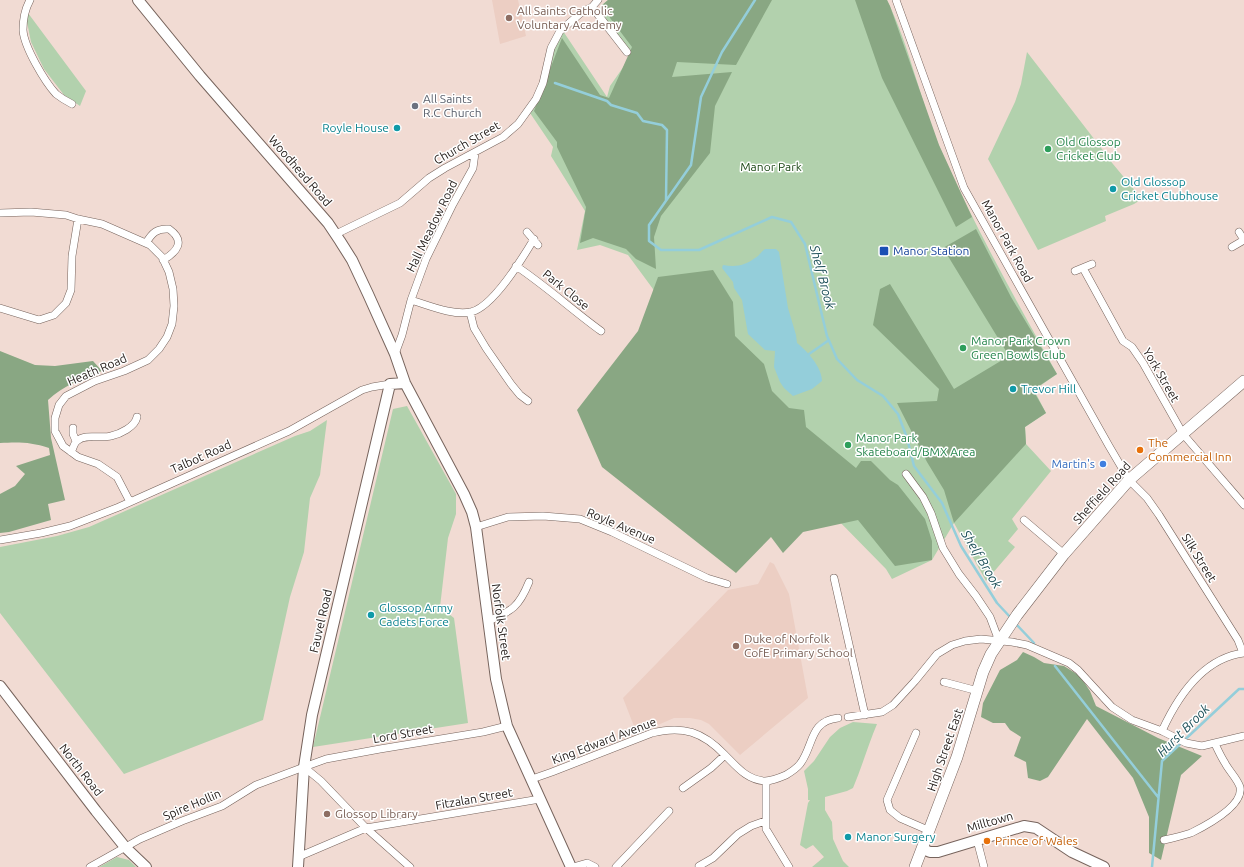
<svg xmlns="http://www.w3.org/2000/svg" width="1244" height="867" font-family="Ubuntu,sans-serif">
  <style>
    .built { fill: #eccec3 }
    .green { fill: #b2d1ad }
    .forest { fill: #89a783 }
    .water { fill: #94ceda }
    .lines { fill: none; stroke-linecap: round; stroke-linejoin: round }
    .stream { stroke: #94ceda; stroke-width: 2.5 }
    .street-casing { stroke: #76635c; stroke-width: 8 }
    .secondary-casing { stroke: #76635c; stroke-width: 12 }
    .primary-casing { stroke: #76635c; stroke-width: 12 }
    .street { stroke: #fff; stroke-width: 7 }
    .secondary { stroke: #fff; stroke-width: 10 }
    .primary { stroke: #fff; stroke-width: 11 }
    .education-dot { fill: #8d6e63; stroke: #fff; stroke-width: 1.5 }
    .worship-dot { fill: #6b7280; stroke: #fff; stroke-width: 1.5 }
    .culture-dot { fill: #0f9aa8; stroke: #fff; stroke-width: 1.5 }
    .leisure-dot { fill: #2e9e5b; stroke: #fff; stroke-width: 1.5 }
    .transit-dot { fill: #1a4fb4; stroke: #fff; stroke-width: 1.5 }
    .food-dot { fill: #e8710a; stroke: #fff; stroke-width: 1.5 }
    .shop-dot { fill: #3f7fe0; stroke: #fff; stroke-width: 1.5 }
    .labels { text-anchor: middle; stroke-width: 3; stroke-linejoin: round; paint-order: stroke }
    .education-label { font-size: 12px; fill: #785e54; stroke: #fff; text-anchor: start }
    .worship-label { font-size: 12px; fill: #5b616d; stroke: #fff; text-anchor: start }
    .culture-label { font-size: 12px; fill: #0d838f; stroke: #fff; text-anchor: start }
    .leisure-label { font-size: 12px; fill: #27864d; stroke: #fff; text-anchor: start }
    .street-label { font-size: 12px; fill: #28211e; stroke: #fff }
    .park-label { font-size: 12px; fill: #1b4614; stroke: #fff }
    .transit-label { font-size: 12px; fill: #164399; stroke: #fff; text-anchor: start }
    .food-label { font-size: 12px; fill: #c56008; stroke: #fff; text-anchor: start }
    .shop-label { font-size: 12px; fill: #366cbe; stroke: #fff; text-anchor: end }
    .water-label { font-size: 13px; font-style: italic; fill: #1b4e57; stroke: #fff }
  </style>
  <rect width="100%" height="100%" fill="#f1dbd3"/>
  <path class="built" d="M 492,0 L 518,0 L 526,36 L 500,44 Z
    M 770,562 L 774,564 L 789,594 L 808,698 L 740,755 L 709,724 L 701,720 L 690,718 L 674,718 L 637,734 L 623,698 L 728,590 L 758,584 Z"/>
  <path class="green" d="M 608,0 L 887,0 C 910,47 920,100 940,148 C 974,226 1016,300 1057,374 L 1034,390 L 1046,413 L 1025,427 L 1026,444 L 1051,471 L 1012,519 L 1018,529 L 1008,541 L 1015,547 L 986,581 L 954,523 L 932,560 L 892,579 L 886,569 L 778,459 L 628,255 L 600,245 L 577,250 L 585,211 L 551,156 L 553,147 L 530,113 L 544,84 L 549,62 L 561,28 L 607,97 L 610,86 L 631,56 L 600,10 L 601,6 Z
    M 28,13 L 86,91 L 80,106 L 64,95 L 44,69 L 31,42 L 27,22 Z
    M 1027,52 L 1105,153 L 1108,158 L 1142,199 L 1134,204 L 1105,216 L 1106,221 L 1038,250 L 988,159 L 1015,102 L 1021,84 Z
    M 407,406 L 456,494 L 456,514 L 448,538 L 440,607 L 454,618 L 468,723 L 313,747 L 393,409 Z
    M 327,420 L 320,475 L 310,498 L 304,552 L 290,597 L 263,720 L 124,774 L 0,613 L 0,547 L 57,536 L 89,527 L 295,436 L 310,431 Z
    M 853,722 L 877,724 C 868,745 862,767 853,788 L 847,791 L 825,797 L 825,810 L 832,822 L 833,839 L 843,861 L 849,867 L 812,867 L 824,857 L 813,845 L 806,849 L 800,845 L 808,803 L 810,800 L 808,800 L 808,789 L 804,771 L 814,761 L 830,737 L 840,728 Z
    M 117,857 L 129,860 L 136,867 L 99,867 Z"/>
  <path class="forest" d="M 608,0 L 772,0 L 736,65 L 677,62 L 672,77 L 732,72 L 715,106 L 710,153 L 661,216 L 654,237 L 656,269 L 636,259 L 626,249 L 593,238 L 580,243 L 586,207 L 557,147 L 557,142 L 534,111 L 562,38 L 600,95 L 609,98 L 632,47 L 601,6 Z
    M 855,0 L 887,0 L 890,6 L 939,145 L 972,217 L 956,227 L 882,78 Z
    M 976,229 L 1011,297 L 1057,374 L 1033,390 L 1046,413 L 1025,427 L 1026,444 L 954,523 L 944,490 L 927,462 L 897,403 L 937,401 L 939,389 L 873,325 L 880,289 L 890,284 L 954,389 L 1009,356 L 943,248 Z
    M 713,270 L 733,302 L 735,336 L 764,364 L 772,391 L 789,408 L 804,410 L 806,427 L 856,468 L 861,461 L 871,461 L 890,480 L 898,485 L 925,519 L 932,541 L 932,560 L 895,566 L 858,520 L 803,532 L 783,553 L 771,537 L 736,573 L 602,467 L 577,410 L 638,331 L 658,277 Z
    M 0,351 L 35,365 L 55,366 L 93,361 L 102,371 C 83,378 63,386 48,400 L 51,438 L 65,500 L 48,504 L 51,520 L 9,532 L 0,533 L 0,494 L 15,486 L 25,474 L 16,466 L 50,455 L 49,448 C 31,442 19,442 0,443 Z
    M 1023,652 L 1034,657 L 1044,663 L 1064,666 L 1080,676 L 1090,691 L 1096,706 L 1158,738 L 1202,756 L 1181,775 L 1161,860 L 1149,853 L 1149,817 L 1133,778 L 1087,719 L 1048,777 L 1040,781 L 1028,778 L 1026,762 L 1014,756 L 1021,737 L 1010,730 L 1005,723 L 993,723 L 981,717 L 983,703 L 1000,670 L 1017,660 Z"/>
  <path class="water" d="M 765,249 L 776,249 L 779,252 L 788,308 L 796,335 L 797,343 C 807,351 822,367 822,381 L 812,389 L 793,396 L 784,388 L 780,382 L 774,367 L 775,351 L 765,350 L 748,334 L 742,300 L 734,288 L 733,282 L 722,268 L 723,265 C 736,267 744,266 755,258 C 759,256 761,252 765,249 Z"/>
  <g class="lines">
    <path class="stream" d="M 755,0 L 722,52 L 701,97 L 691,165 L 649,225 L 649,241 L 661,250 L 699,250 L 772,217 L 791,222 L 805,244 L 827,336 L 837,359 L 857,380 L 883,396 L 898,414 L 907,438 L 914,466 L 942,503 L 961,546 L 997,603 L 1011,618
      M 555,83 L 607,101 L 611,105 L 637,113 L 643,121 L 662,125 L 667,130 L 666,200
      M 809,354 L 829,340
      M 1015,623 L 1034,643
      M 1055,666 L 1158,797
      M 1152,867 L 1162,761 L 1239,689 L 1244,689"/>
    <defs>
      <path id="street" d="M 30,0 C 25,9 23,19 23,30 C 24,47 45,82 56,94 C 61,98 66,101 72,104
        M 896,0 L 964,188 L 1109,446 L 1129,480 L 1147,498 L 1159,515 L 1238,640 L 1243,653
        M 592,7 L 627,52
        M 0,213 L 31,212 L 66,215 L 78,219 L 102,224 L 150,245 L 162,257 L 169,272 L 173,289 L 174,306 L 172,324 L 167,337 L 159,349 L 148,360 L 124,371 L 95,381 L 66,396 L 59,405 L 55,418 L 55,431 L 63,446 L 78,457 L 98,464 L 117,477 L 130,502
        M 527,232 L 538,245
        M 1239,232 L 1244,240
        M 336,234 L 400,203 L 429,178 L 445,168 L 503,137 L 518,124 L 536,99 L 543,83 L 551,48 L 560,31 L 582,12 L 592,7 L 598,0
        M 146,243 C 152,233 157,228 169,229 C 186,241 177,252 163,260
        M 1232,247 L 1244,240
        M 516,266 C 546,286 572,310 601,331
        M 1083,268 L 1123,341 L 1132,347 L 1143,363 L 1183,434 L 1244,505
        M 1075,271 L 1092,264
        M 411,300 C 428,305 453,316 471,312 C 493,307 522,259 534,239
        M 0,308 L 39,320 L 54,315 L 66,303 L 71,290 L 72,256 L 78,219
        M 470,312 L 474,328 L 486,348 L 511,384 L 520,395 L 528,401
        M 395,354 L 402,335 L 411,300 L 426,259 L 453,204 L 473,168 L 475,153
        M 73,428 L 73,434 L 76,441
        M 71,452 C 73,449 74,443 77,441 C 85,433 101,439 111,436 C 120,434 135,427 137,417
        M 906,474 L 923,497 L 931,513 L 943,548 L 959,574 L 976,596 L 990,617 L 999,641
        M 1024,520 L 1064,554
        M 476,527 L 508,517 L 543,516 L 580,519 L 612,532 L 707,578 L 727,584
        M 0,540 L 41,533 L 70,526 L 119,507 L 289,431 L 362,390 L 372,387 L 390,384
        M 834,578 L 865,715
        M 488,621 C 512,611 519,607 529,582
        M 944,682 L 978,691
        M 848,717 L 882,712 L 893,705 L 915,681 L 937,654 L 952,645 L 965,641 L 981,639 L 1012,642 L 1027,645 L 1069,663 L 1078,670 L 1112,707 L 1132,720 L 1162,731 L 1186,743 L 1202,746 L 1244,736
        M 1162,731 C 1178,696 1203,658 1244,653
        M 916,733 L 887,800 L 890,810 L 900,818 L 930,831
        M 304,767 L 321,781 L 366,828 L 410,867
        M 532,779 L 552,772 L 652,733 C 683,725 703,732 725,755 C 737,767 747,780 765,781 C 772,781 779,778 786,775 C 791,772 796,769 800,764 C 814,746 809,721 838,718
        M 766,781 L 766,829 L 789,867
        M 683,788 L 711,768 L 725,755
        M 977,840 L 984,867
        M 1164,840 C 1173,838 1182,836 1191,833 C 1205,826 1244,806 1240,787 C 1237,778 1229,771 1225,763 C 1221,757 1218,750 1215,744
        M 298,857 L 366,828 L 540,799
        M 699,866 L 713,858 L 738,834 L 751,826 L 765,821
        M 90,867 L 140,839 L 182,821 L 222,806 L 256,785 L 304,767 L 326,759 L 380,749 L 483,732 L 507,726
        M 573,867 L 587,863 L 595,867
        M 616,867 L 669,811"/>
      <path id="secondary" d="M 138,0 L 200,76 L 328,223 L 340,241 L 352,260 L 368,294 L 395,354 L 405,383 L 464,494 L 472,512 L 476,527 L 496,679 L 507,726 L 571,867
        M 0,686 L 96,811 L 125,847 L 146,867
        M 923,849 L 930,852 L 938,852 L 1024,826 L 1036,828 L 1072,852 L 1104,867
        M 298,867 L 304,767 L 312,715 L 390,384 L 405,383"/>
      <path id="primary" d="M 915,867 L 957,757 L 983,672 L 991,654 L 1017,615 L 1064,554 L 1129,480 L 1244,381"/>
    </defs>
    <use href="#street" class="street-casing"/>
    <use href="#secondary" class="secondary-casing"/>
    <use href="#primary" class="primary-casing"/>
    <use href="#street" class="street"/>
    <use href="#secondary" class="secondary"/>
    <use href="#primary" class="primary"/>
  </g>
  <g class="education-dot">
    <circle cx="509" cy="18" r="4"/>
    <circle cx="736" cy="646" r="4"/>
    <circle cx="327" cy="814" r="4"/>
  </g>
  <circle class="worship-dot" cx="415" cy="106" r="4"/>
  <g class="culture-dot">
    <circle cx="397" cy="128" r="4"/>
    <circle cx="1113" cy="189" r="4"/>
    <circle cx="1013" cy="389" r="4"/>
    <circle cx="371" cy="615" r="4"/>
    <circle cx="848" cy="837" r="4"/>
  </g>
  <g class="leisure-dot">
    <circle cx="1048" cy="149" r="4"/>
    <circle cx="963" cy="348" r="4"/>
    <circle cx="848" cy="445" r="4"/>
  </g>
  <rect class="transit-dot" x="879" y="246" width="10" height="10" rx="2"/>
  <g class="food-dot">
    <circle cx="1140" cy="450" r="4"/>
    <circle cx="987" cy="841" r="4"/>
  </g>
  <circle class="shop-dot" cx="1103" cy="464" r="4"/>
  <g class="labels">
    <g class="education-label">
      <text x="517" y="15">All Saints Catholic<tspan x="517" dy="14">Voluntary Academy</tspan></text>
      <text x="744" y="643">Duke of Norfolk<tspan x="744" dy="14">CofE Primary School</tspan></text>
      <text x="335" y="818">Glossop Library</text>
    </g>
    <g class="worship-label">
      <text x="423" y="103">All Saints<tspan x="423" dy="14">R.C Church</tspan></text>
    </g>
    <g class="culture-label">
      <text x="389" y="132" text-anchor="end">Royle House</text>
      <text x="1121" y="186">Old Glossop<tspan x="1121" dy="14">Cricket Clubhouse</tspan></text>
      <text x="1021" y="393">Trevor Hill</text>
      <text x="379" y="612">Glossop Army<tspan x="379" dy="14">Cadets Force</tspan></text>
      <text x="856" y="841">Manor Surgery</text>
    </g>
    <g class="leisure-label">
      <text x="1056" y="146">Old Glossop<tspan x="1056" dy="14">Cricket Club</tspan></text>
      <text x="971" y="345">Manor Park Crown<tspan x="971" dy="14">Green Bowls Club</tspan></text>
      <text x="856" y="442">Manor Park<tspan x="856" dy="14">Skateboard/BMX Area</tspan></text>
    </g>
    <g class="street-label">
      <text transform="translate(467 143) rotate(-30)" y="4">Church Street</text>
      <text transform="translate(300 171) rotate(49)" y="4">Woodhead Road</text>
      <text transform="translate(432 226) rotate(-64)" y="4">Hall Meadow Road</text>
      <text transform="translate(1007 241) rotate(61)" y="4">Manor Park Road</text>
      <text transform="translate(566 290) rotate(39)" y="4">Park Close</text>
      <text transform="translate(97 370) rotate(-23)" y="4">Heath Road</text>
      <text transform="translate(1161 375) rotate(60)" y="4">York Street</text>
      <text transform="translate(201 457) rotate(-24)" y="4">Talbot Road</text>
      <text transform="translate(1102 493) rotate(-48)" y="4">Sheffield Road</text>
      <text transform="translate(621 526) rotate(23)" y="4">Royle Avenue</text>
      <text transform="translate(1199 558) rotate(58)" y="4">Silk Street</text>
      <text transform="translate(321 621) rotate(-77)" y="4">Fauvel Road</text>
      <text transform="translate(501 622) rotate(82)" y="4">Norfolk Street</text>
      <text transform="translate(403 734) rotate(-10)" y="4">Lord Street</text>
      <text transform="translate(604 741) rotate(-21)" y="4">King Edward Avenue</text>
      <text transform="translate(945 750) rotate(-71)" y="4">High Street East</text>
      <text transform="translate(81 770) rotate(52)" y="4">North Road</text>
      <text transform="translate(474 799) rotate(-10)" y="4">Fitzalan Street</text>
      <text transform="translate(192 805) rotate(-23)" y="4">Spire Hollin</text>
      <text transform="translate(990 822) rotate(-16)" y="4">Milltown</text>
    </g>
    <g class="park-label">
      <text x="771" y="171">Manor Park</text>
    </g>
    <g class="transit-label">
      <text x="893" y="255">Manor Station</text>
    </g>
    <g class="food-label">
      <text x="1148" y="447">The<tspan x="1148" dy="14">Commercial Inn</tspan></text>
      <text x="995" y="845">Prince of Wales</text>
    </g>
    <g class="shop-label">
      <text x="1095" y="468">Martin's</text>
    </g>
    <g class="water-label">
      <text transform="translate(823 277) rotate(75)" y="5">Shelf Brook</text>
      <text transform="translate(982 559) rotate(59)" y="5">Shelf Brook</text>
      <text transform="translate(1183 730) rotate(-45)" y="5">Hurst Brook</text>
    </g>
  </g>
</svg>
